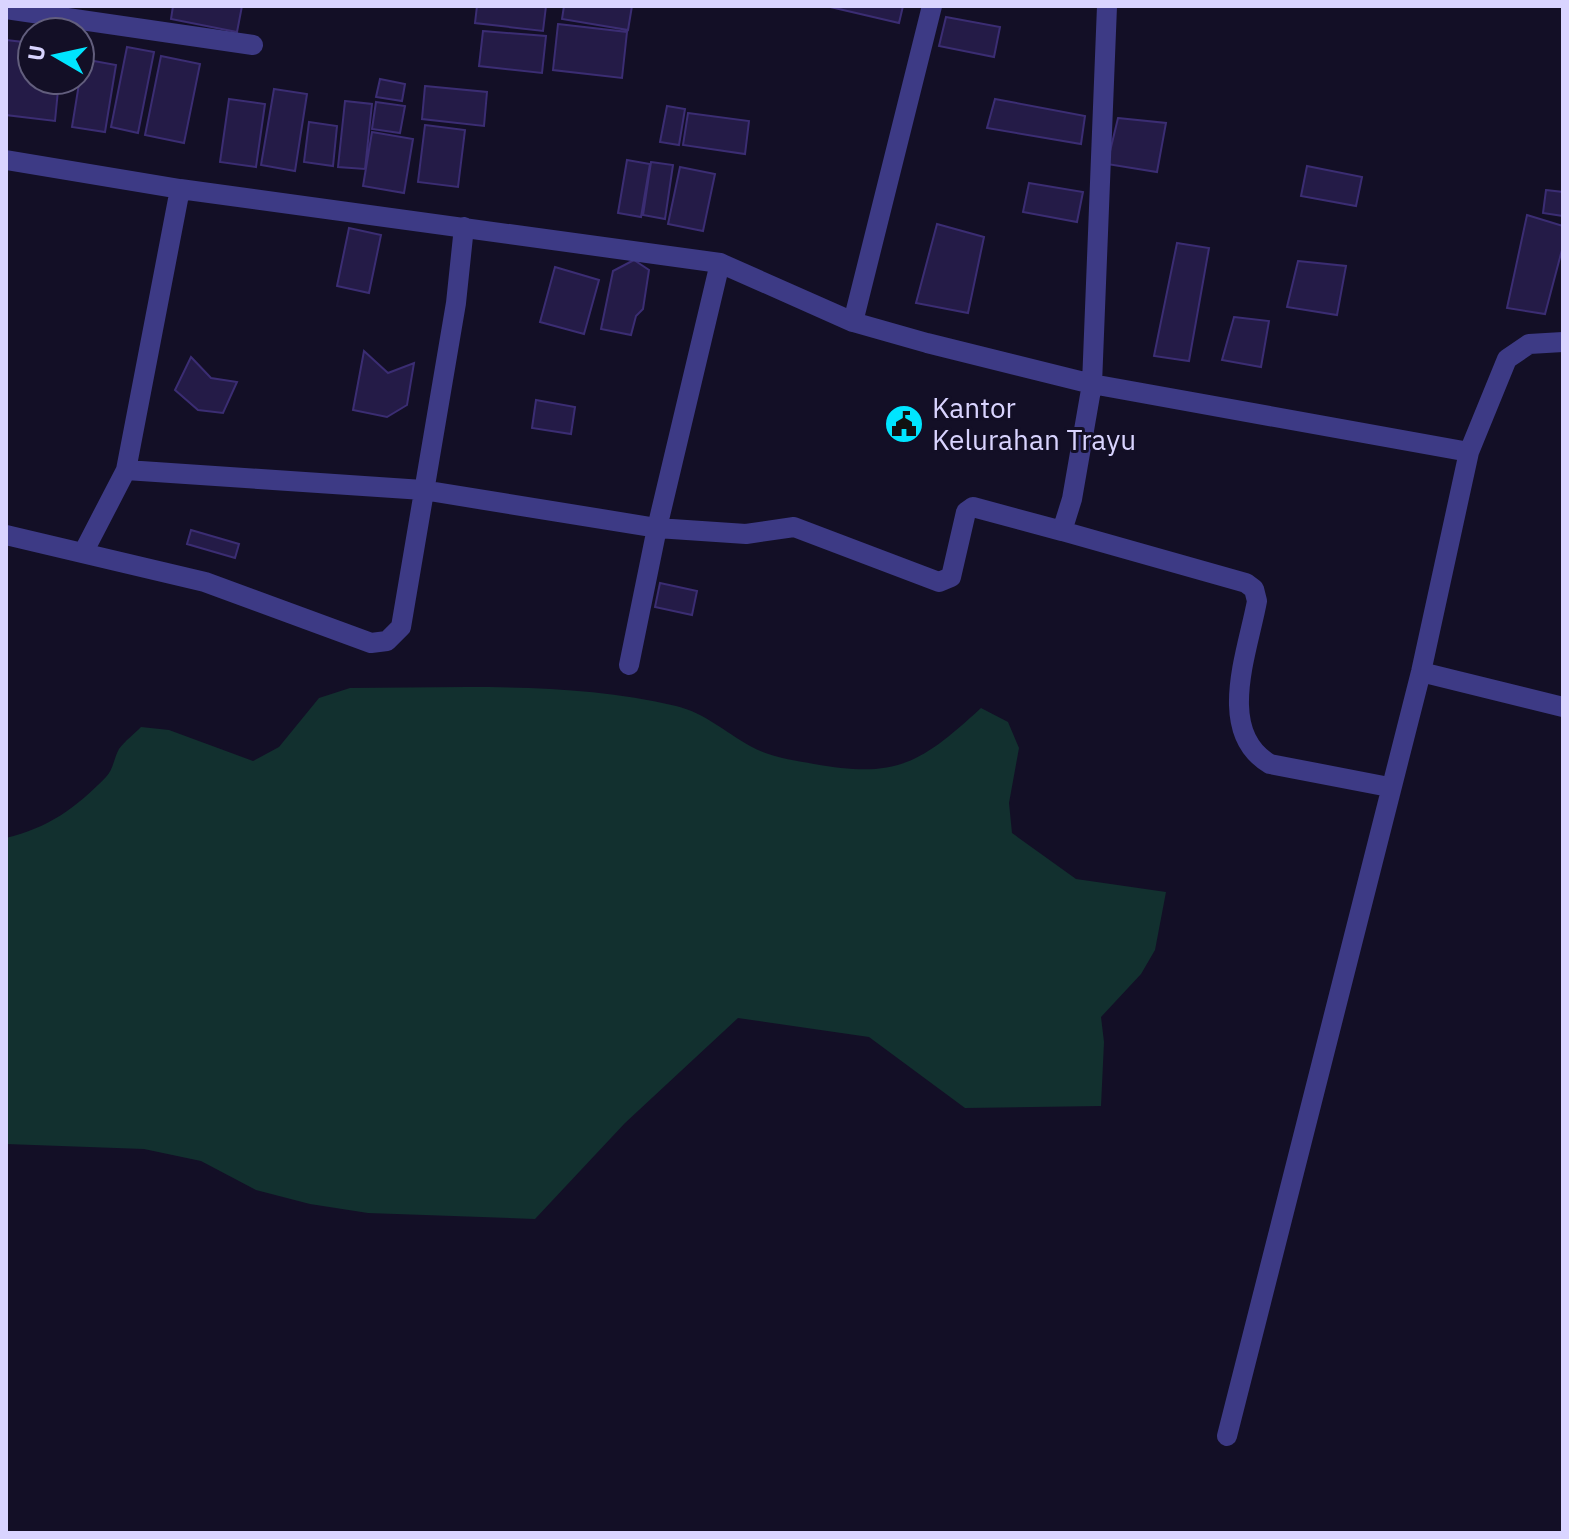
<svg xmlns="http://www.w3.org/2000/svg" width="1569" height="1539" font-family="'IBM Plex Sans',sans-serif">
  <style>
    .green { fill: #12302f }
    .building { fill: #241b47; stroke: #3b2d73; stroke-width: 2 }
    .lines { fill: none; stroke-linecap: round; stroke-linejoin: round }
    .street { stroke: #3d3a85; stroke-width: 20 }
    .labels { text-anchor: middle; stroke-width: 6; stroke-linejoin: round; paint-order: stroke }
    .poi-label { font-size: 28px; fill: #d9d4ff; stroke: #130f26; text-anchor: start }
  </style>
  <rect width="100%" height="100%" fill="#130f26"/>
  <path class="green" d="M 350,688 C 458,688 570,681 676,706 C 705,713 725,732 750,746 C 769,757 793,760 814,764 C 897,779 921,763 981,708 L 1008,722 L 1019,748 L 1009,803 L 1012,833 L 1076,879 L 1166,892 L 1155,950 L 1141,974 L 1101,1017 L 1104,1042 L 1101,1106 L 965,1108 L 869,1037 L 738,1018 L 625,1123 L 535,1219 L 368,1213 L 310,1204 L 256,1190 L 201,1161 L 144,1149 L 6,1144 L 6,838 C 48,828 76,808 106,777 C 113,770 114,758 119,749 C 125,741 134,734 141,727 L 169,730 L 253,761 L 279,747 L 319,698 Z"/>
  <path class="building" d="M 173,6 L 242,6 L 237,32 L 171,19 Z
    M 477,6 L 546,6 L 543,31 L 475,23 Z
    M 564,6 L 632,6 L 628,30 L 562,19 Z
    M 826,6 L 903,6 L 899,23 Z
    M 946,17 L 1000,27 L 994,57 L 939,46 Z
    M 558,24 L 627,32 L 622,78 L 553,70 Z
    M 483,31 L 546,36 L 542,73 L 479,66 Z
    M 6,40 L 32,43 L 32,80 L 59,80 L 55,121 L 6,115 Z
    M 127,47 L 154,52 L 138,133 L 111,127 Z
    M 161,56 L 200,64 L 184,143 L 145,135 Z
    M 83,59 L 116,65 L 105,132 L 72,127 Z
    M 380,79 L 405,84 L 402,101 L 376,97 Z
    M 425,86 L 487,92 L 484,126 L 422,119 Z
    M 274,89 L 307,94 L 295,171 L 261,165 Z
    M 229,99 L 265,104 L 256,167 L 220,162 Z
    M 995,99 L 1085,116 L 1081,144 L 987,128 Z
    M 345,101 L 372,104 L 365,169 L 338,167 Z
    M 376,102 L 405,106 L 400,133 L 372,129 Z
    M 667,106 L 685,109 L 679,145 L 660,142 Z
    M 688,113 L 749,121 L 745,154 L 683,145 Z
    M 1118,118 L 1166,123 L 1157,172 L 1107,164 Z
    M 309,122 L 337,126 L 333,166 L 304,162 Z
    M 425,125 L 465,130 L 458,187 L 418,182 Z
    M 372,132 L 413,139 L 404,193 L 363,186 Z
    M 627,160 L 650,164 L 641,217 L 618,213 Z
    M 651,162 L 673,165 L 665,219 L 643,215 Z
    M 1307,166 L 1362,177 L 1356,206 L 1301,196 Z
    M 680,167 L 715,174 L 703,231 L 668,224 Z
    M 1029,183 L 1083,192 L 1077,222 L 1023,212 Z
    M 1546,190 L 1563,192 L 1563,216 L 1543,213 Z
    M 1527,215 L 1563,226 L 1563,246 L 1545,314 L 1507,308 Z
    M 937,224 L 984,237 L 968,313 L 916,303 Z
    M 349,228 L 381,235 L 369,293 L 337,286 Z
    M 1177,243 L 1209,248 L 1189,361 L 1154,356 Z
    M 634,260 L 649,270 L 643,309 L 636,316 L 631,335 L 601,329 L 613,271 Z
    M 1298,261 L 1346,266 L 1337,315 L 1287,307 Z
    M 555,267 L 599,280 L 584,334 L 540,322 Z
    M 1234,317 L 1269,321 L 1261,367 L 1222,360 Z
    M 364,351 L 388,373 L 414,363 L 407,405 L 387,417 L 353,410 Z
    M 191,357 L 211,378 L 237,382 L 223,413 L 198,410 L 175,390 Z
    M 536,400 L 575,407 L 571,434 L 532,428 Z
    M 191,530 L 239,544 L 235,558 L 187,544 Z
    M 660,583 L 697,591 L 692,615 L 655,607 Z"/>
  <g class="lines">
    <path class="street" d="M 1107,6 L 1092,384 L 1072,499 L 1062,531 L 1246,583 L 1254,589 L 1257,601 C 1248,651 1215,732 1270,764 L 1389,787
      M 6,9 L 253,45
      M 6,160 L 180,189 L 720,263 L 853,322 L 927,343 L 1092,384 L 1469,452
      M 853,322 L 932,6
      M 126,470 L 423,490 L 657,528 L 746,534 L 794,527 L 939,582 L 951,577 L 966,512 L 973,507 L 1062,531
      M 6,535 L 205,582 L 371,643 L 387,641 L 401,627 L 456,303 L 464,227
      M 83,553 L 126,470 L 180,189
      M 629,665 L 657,528 L 720,263
      M 1421,672 L 1563,707
      M 1227,1436 L 1421,672 L 1469,452 L 1507,359 L 1529,344 L 1563,342"/>
  </g>
  <defs>
    <symbol id="civic-disc" viewBox="-11 -11 22 22"><circle r="9.5" fill="#00e5ff" stroke="#130f26"/><path d="M-.6-6.5H3V-4.5H.6V-3L4-1V1h2V6H-6V1h2V-1L-.6-3ZM-1.2 2.5V6h2.4V2.5Z" fill="#111"/></symbol>
  </defs>
  <g fill-rule="evenodd">
    <use href="#civic-disc" x="882" y="402" width="44" height="44"/>
  </g>
  <g class="labels">
    <g class="poi-label">
      <text x="932" y="418">Kantor<tspan x="932" dy="32">Kelurahan Trayu</tspan></text>
    </g>
  </g>
  <rect width="1569" height="1539" fill="none" stroke="#d9d4ff" stroke-width="16"/>
  <g transform="translate(56 56) rotate(279)"><circle r="38" fill="#130f26" stroke="#625e7d" stroke-width="2"/>
  <path d="M0-6L14 30L0 20L-14 30Z" fill="#00e5ff"/>
  <text y="-12" font-size="22" font-weight="bold" text-anchor="middle" fill="#d9d4ff">U</text>
  </g>
</svg>
